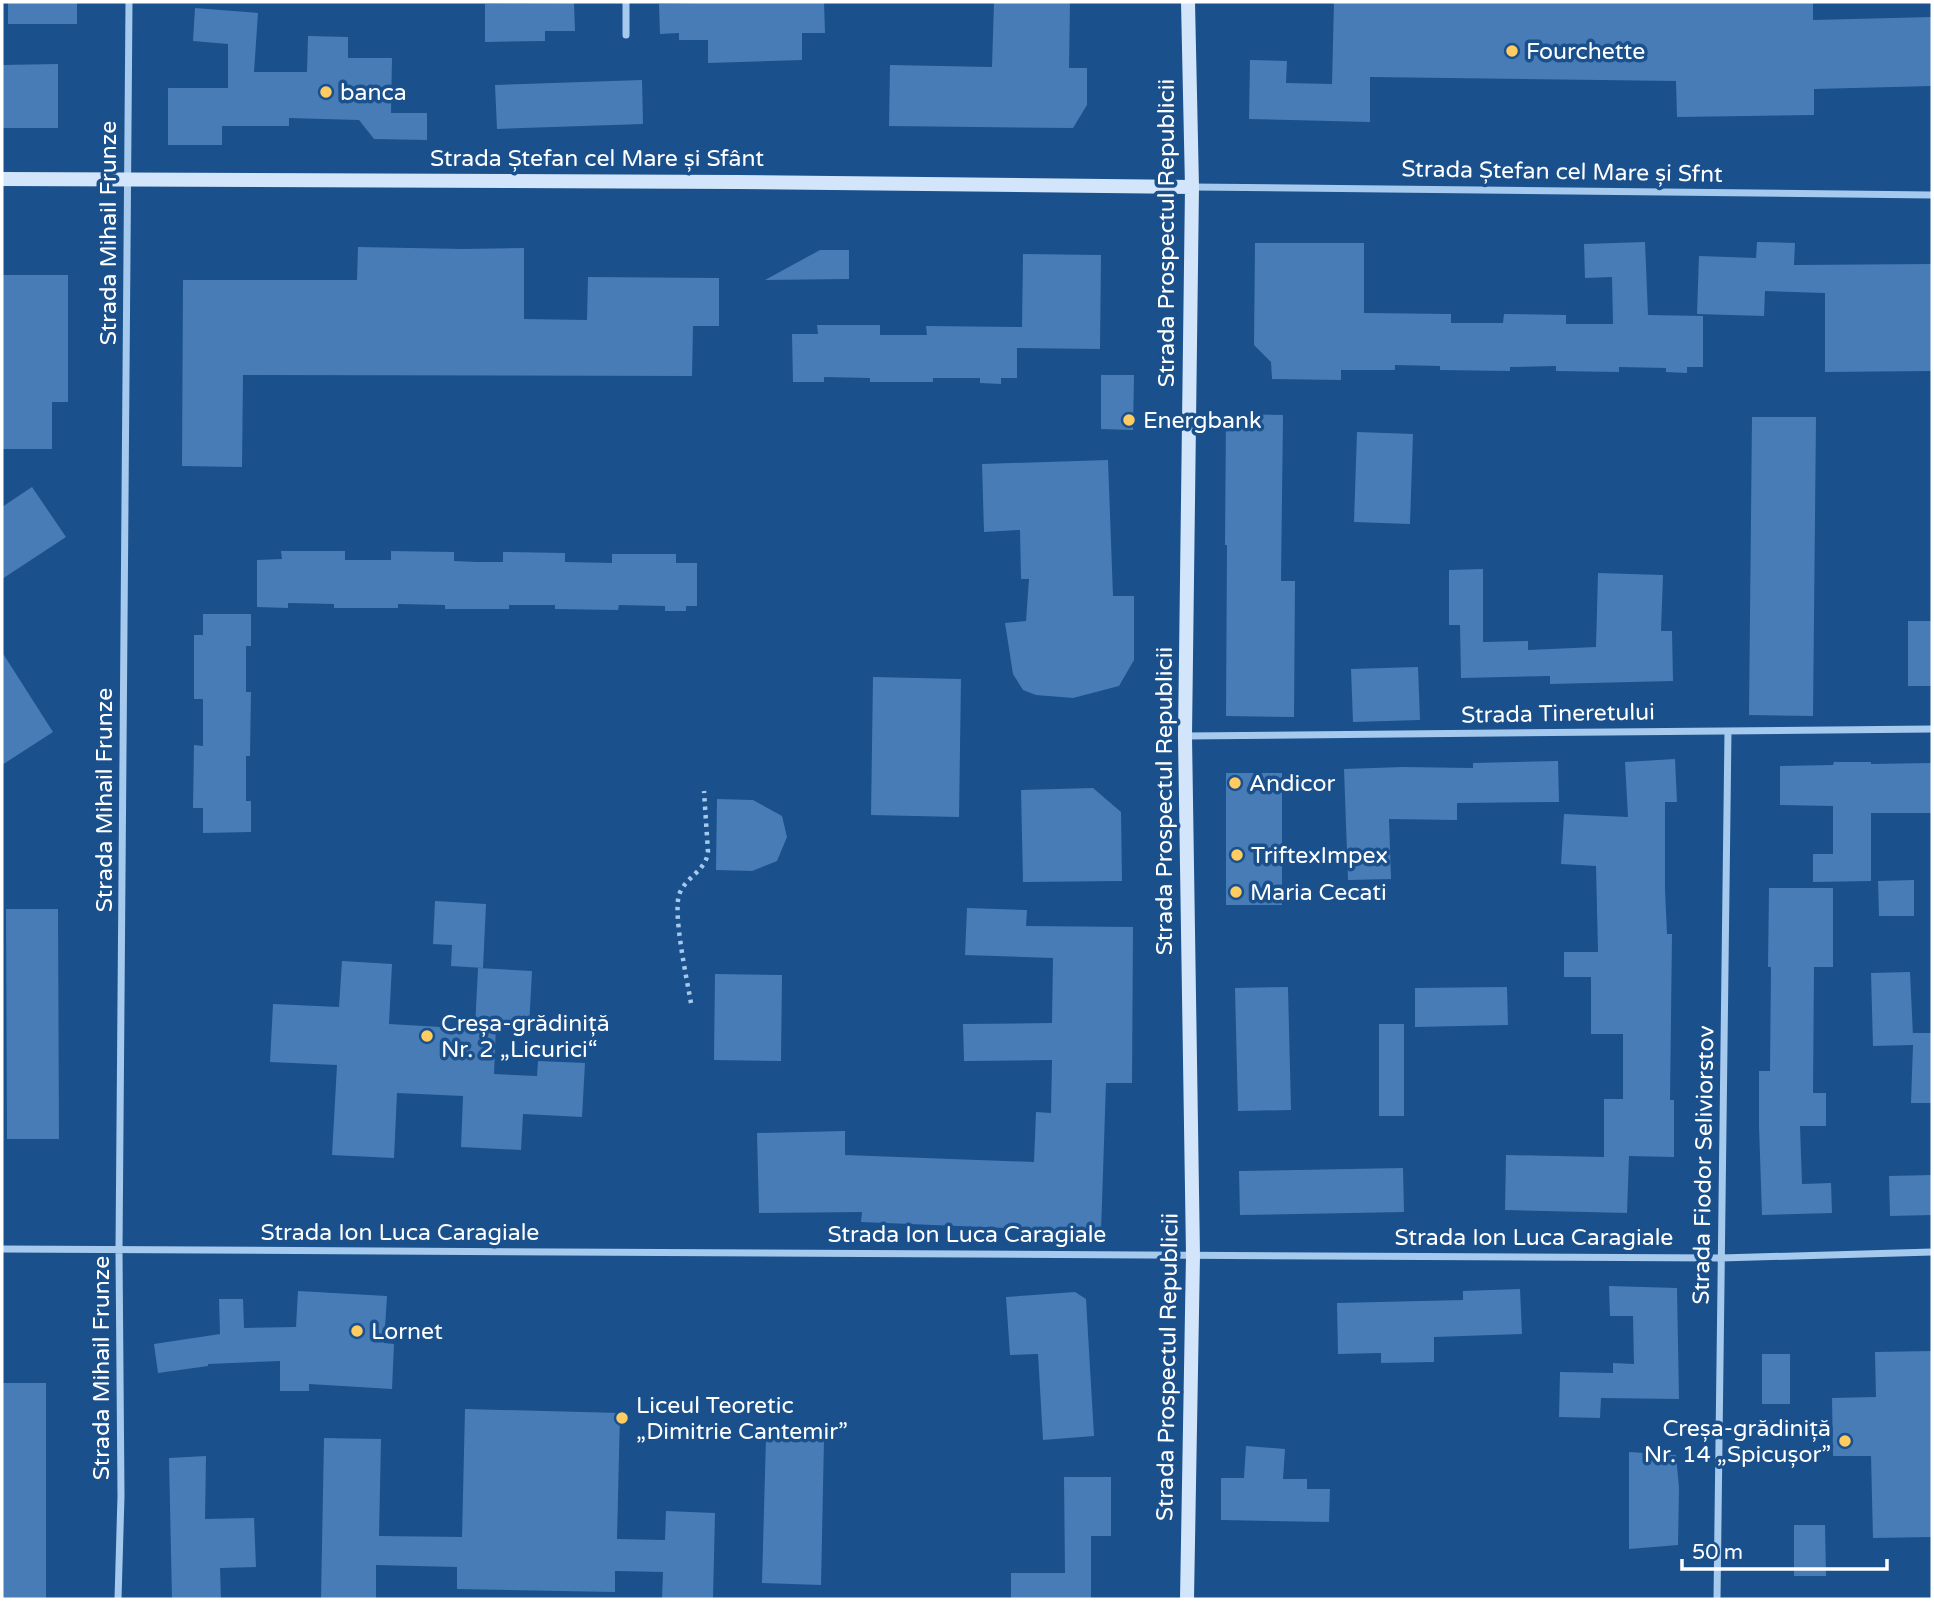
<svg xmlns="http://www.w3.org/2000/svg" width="1934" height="1601" font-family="'Varela Round',sans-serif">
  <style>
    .building { fill: #477cb7 }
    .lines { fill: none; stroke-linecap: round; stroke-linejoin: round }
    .path { stroke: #a6c9ee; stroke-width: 4.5; stroke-dasharray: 3.5 5; stroke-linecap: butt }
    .minor { stroke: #a6c9ee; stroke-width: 7 }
    .secondary { stroke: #d3e5fa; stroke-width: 14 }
    .poi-dot { fill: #ffcc62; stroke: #1a508c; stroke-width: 2.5 }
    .labels { text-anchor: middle; stroke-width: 7; stroke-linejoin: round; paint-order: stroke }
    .poi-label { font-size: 23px; fill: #fff; stroke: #1a508c; text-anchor: start }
    .street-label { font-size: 23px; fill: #fff; stroke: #1a508c }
  </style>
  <rect width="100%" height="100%" fill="#1a508c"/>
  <path class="building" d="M 8,2 L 77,2 L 77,24 L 8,24 Z
    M 741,2 L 824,2 L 825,33 L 802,33 L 802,60 L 708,63 L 708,40 L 679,40 L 679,33 L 660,34 L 659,4 Z
    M 994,2 L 1070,2 L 1069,68 L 1087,68 L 1087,105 L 1073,128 L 889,126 L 890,65 L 992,67 Z
    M 1334,2 L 1813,2 L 1813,20 L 1932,17 L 1932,86 L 1814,89 L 1814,115 L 1677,117 L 1676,81 L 1370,77 L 1370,122 L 1249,119 L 1250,60 L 1287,61 L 1286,83 L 1332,84 Z
    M 574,3 L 575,31 L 545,31 L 545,41 L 485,42 L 485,4 Z
    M 195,8 L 258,13 L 254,72 L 307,72 L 308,36 L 348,37 L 348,58 L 392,58 L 391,113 L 427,113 L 427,140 L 374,139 L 359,120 L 289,118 L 289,126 L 222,126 L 222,145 L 168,145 L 168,88 L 228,88 L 228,44 L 193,41 Z
    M 58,64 L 58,128 L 2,128 L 2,65 Z
    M 642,80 L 643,124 L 497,129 L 495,85 Z
    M 1645,242 L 1648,315 L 1703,316 L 1703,367 L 1687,367 L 1687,373 L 1666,372 L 1666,368 L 1619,367 L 1619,372 L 1556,371 L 1556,366 L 1510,367 L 1510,371 L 1440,370 L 1440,366 L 1395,365 L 1395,370 L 1341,370 L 1341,380 L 1272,379 L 1271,362 L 1254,345 L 1255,243 L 1364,243 L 1364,313 L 1451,314 L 1451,323 L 1503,323 L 1504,314 L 1566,315 L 1566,324 L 1613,324 L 1612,277 L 1585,278 L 1584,244 Z
    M 1757,242 L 1795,243 L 1794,265 L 1932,264 L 1932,371 L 1825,372 L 1825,293 L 1765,291 L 1764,316 L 1697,314 L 1699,256 L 1756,258 Z
    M 358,247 L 463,249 L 524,248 L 524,319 L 587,320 L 588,277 L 719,278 L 719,326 L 693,326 L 692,376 L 243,375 L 242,467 L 182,466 L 183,280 L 357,280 Z
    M 820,250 L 849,250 L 849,279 L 765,280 Z
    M 1023,254 L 1101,255 L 1100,349 L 1017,348 L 1017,378 L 1001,378 L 1001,384 L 980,383 L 980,378 L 933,378 L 933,382 L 870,382 L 870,378 L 824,377 L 824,382 L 793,382 L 792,334 L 818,334 L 817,325 L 880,325 L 880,335 L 927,335 L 926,326 L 1022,327 Z
    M 2,275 L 68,275 L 68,402 L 52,402 L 52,449 L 2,449 Z
    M 1101,375 L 1134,375 L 1133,430 L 1101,429 Z
    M 1226,414 L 1283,415 L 1281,581 L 1295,581 L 1294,717 L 1226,716 L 1227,545 L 1225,545 Z
    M 1752,417 L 1816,417 L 1813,716 L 1749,715 Z
    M 1357,432 L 1413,434 L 1410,524 L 1354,522 Z
    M 1108,460 L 1113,596 L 1134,596 L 1134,660 L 1119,686 L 1073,698 L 1036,695 L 1023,690 L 1013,674 L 1005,623 L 1026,621 L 1029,579 L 1021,579 L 1020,530 L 984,532 L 982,464 Z
    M 32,487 L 66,537 L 2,579 L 2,507 Z
    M 281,551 L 345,551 L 345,560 L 391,560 L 391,551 L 454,552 L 454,561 L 477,562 L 503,562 L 503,552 L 565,553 L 565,562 L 612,563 L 612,554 L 676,554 L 676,563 L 697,563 L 697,606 L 686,606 L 686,611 L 665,611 L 665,606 L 619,605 L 618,610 L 555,609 L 555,605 L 509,605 L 509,609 L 445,609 L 445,605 L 398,604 L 398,608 L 334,608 L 334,604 L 288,603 L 288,608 L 257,607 L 257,560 L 282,559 Z
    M 1483,569 L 1483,642 L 1528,641 L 1528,650 L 1596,647 L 1598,573 L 1663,575 L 1661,631 L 1672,631 L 1673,681 L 1550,684 L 1550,676 L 1461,678 L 1460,625 L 1449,625 L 1449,570 Z
    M 203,614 L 251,614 L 251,646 L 246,646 L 246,692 L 251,692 L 250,756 L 246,756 L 246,801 L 251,801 L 251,832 L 203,833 L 203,808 L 193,808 L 194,745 L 203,746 L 203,699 L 194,699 L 194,635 L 203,635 Z
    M 1908,621 L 1932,621 L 1932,686 L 1908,686 Z
    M 2,652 L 53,732 L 2,765 Z
    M 1418,667 L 1420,720 L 1353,722 L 1351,669 Z
    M 873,677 L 961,679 L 959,817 L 871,815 Z
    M 1675,759 L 1677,802 L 1665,802 L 1665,889 L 1667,934 L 1672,934 L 1670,1100 L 1674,1100 L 1674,1157 L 1629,1156 L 1627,1213 L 1505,1210 L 1506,1155 L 1604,1157 L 1604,1099 L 1623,1099 L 1623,1034 L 1591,1034 L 1591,977 L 1564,977 L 1564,952 L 1598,952 L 1596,866 L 1561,864 L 1564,814 L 1628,817 L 1625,762 Z
    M 1558,761 L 1559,802 L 1457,803 L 1457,820 L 1389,819 L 1391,879 L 1348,880 L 1344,769 L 1403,767 L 1473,768 L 1473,763 Z
    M 1834,762 L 1871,762 L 1871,764 L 1932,763 L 1932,813 L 1871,813 L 1871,881 L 1813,882 L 1813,854 L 1833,854 L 1833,806 L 1780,805 L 1780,766 L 1833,765 Z
    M 1226,773 L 1282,773 L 1282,905 L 1226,905 Z
    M 1093,788 L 1121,812 L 1122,881 L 1023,882 L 1021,790 Z
    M 717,799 L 753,800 L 782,816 L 787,837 L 777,861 L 752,871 L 716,870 Z
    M 1914,880 L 1914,916 L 1879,916 L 1878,881 Z
    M 1769,888 L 1833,888 L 1833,967 L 1814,967 L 1813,1093 L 1826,1093 L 1826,1126 L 1800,1126 L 1802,1184 L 1831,1183 L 1832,1213 L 1762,1215 L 1759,1126 L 1759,1071 L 1770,1071 L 1771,967 L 1768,967 Z
    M 435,901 L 486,904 L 483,968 L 451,966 L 452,945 L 433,944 Z
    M 967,908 L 1027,910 L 1026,926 L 1133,927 L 1132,1083 L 1106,1083 L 1101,1232 L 861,1222 L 862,1212 L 759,1213 L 757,1133 L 845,1131 L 845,1155 L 1034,1162 L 1036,1112 L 1051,1113 L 1052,1060 L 964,1061 L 963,1024 L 1052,1023 L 1053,958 L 965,955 Z
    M 6,909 L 58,909 L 59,1139 L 7,1139 Z
    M 342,961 L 392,964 L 389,1024 L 475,1029 L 478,968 L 532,971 L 529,1028 L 496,1026 L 494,1074 L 537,1076 L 538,1061 L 585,1063 L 582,1117 L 523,1114 L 521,1150 L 461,1147 L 463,1096 L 397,1093 L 394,1158 L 332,1155 L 337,1065 L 270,1062 L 273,1004 L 339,1007 Z
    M 1910,972 L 1913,1036 L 1913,1033 L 1932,1033 L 1932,1103 L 1911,1103 L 1913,1045 L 1873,1046 L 1871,973 Z
    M 715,974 L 782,975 L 781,1061 L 714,1060 Z
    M 1288,987 L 1291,1110 L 1238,1111 L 1235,988 Z
    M 1507,987 L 1508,1025 L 1415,1027 L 1415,988 Z
    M 1379,1024 L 1404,1024 L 1404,1116 L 1379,1116 Z
    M 1403,1168 L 1404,1212 L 1240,1215 L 1239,1171 Z
    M 1932,1175 L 1932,1215 L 1890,1216 L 1889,1176 Z
    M 1609,1286 L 1677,1288 L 1679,1399 L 1601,1398 L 1600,1418 L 1559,1417 L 1560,1372 L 1613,1373 L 1613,1363 L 1634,1364 L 1633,1316 L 1610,1316 Z
    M 1520,1289 L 1522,1334 L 1434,1337 L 1434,1362 L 1381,1363 L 1381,1353 L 1338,1354 L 1337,1303 L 1463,1300 L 1463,1291 Z
    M 298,1291 L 387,1296 L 384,1343 L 394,1344 L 392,1389 L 309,1384 L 309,1391 L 280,1391 L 280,1361 L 208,1364 L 208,1366 L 158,1373 L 154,1344 L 220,1334 L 219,1299 L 243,1299 L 244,1328 L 296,1327 Z
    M 1075,1292 L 1086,1299 L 1094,1436 L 1043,1440 L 1038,1354 L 1010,1355 L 1006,1297 Z
    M 1932,1351 L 1932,1537 L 1873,1538 L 1871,1456 L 1833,1456 L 1832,1398 L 1876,1397 L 1875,1352 Z
    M 1762,1354 L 1790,1354 L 1790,1404 L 1762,1404 Z
    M 2,1383 L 46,1383 L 46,1599 L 2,1599 Z
    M 465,1409 L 620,1413 L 617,1539 L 665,1540 L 666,1511 L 715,1513 L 713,1599 L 662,1599 L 663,1572 L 615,1571 L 615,1592 L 457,1589 L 457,1567 L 376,1565 L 376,1599 L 321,1599 L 324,1438 L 381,1439 L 379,1536 L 462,1537 Z
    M 766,1437 L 824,1439 L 821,1585 L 762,1583 Z
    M 1246,1446 L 1285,1449 L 1283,1479 L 1307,1479 L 1307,1489 L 1330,1489 L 1329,1522 L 1221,1520 L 1221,1478 L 1244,1478 Z
    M 1629,1452 L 1676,1455 L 1679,1488 L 1678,1545 L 1629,1549 Z
    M 206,1456 L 205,1519 L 254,1518 L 256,1567 L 220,1568 L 221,1599 L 172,1599 L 169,1458 Z
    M 1064,1477 L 1111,1477 L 1111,1536 L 1091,1536 L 1091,1599 L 1011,1599 L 1011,1573 L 1065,1573 Z
    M 1794,1525 L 1825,1525 L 1826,1576 L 1794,1576 Z"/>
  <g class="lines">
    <path class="path" d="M 691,1003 C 687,980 673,915 679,895 C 685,877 706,871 708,852 L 704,791"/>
    <path class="minor" d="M 626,35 L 626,2
      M 1192,187 L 1932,195
      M 1185,736 L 1932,729
      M 2,1249 L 1721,1258 L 1932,1252
      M 118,1599 L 121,1496 L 119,1251 L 129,2
      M 1717,1599 L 1728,731"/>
    <path class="secondary" d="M 2,179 L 737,182 L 1192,187
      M 1187,1599 L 1193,1255 L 1185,736 L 1192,187 L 1188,2"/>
  </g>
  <g class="poi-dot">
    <circle cx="1512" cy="51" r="7"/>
    <circle cx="326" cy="92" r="7"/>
    <circle cx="1129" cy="420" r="7"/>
    <circle cx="1235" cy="783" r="7"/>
    <circle cx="1237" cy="855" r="7"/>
    <circle cx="1236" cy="892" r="7"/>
    <circle cx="427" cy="1036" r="7"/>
    <circle cx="357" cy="1331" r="7"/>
    <circle cx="622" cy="1418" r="7"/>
    <circle cx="1845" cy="1441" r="7"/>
  </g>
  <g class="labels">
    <g class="poi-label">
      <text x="1526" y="59">Fourchette</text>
      <text x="340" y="100">banca</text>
      <text x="1143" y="428">Energbank</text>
      <text x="1249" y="791">Andicor</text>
      <text x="1251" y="863">TriftexImpex</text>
      <text x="1250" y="900">Maria Cecati</text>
      <text x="441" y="1031">Creșa-grădiniță<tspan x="441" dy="26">Nr. 2 „Licurici“</tspan></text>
      <text x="371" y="1339">Lornet</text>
      <text x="636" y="1413">Liceul Teoretic<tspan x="636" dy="26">„Dimitrie Cantemir”</tspan></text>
      <text x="1831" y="1436" text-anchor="end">Creșa-grădiniță<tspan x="1831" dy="26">Nr. 14 „Spicușor”</tspan></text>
    </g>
    <g class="street-label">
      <text x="597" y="166">Strada Ștefan cel Mare și Sfânt</text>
      <text transform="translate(1562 171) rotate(1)" y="8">Strada Ștefan cel Mare și Sfnt</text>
      <text transform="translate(108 233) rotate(-90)" y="8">Strada Mihail Frunze</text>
      <text transform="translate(1166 233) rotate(-90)" y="8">Strada Prospectul Republicii</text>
      <text transform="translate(1558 713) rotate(-1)" y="8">Strada Tineretului</text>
      <text transform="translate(104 800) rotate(-90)" y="8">Strada Mihail Frunze</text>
      <text transform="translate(1164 801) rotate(-90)" y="8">Strada Prospectul Republicii</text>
      <text transform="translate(1703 1165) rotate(-89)" y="8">Strada Fiodor Seliviorstov</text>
      <text x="400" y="1240">Strada Ion Luca Caragiale</text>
      <text x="967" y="1242">Strada Ion Luca Caragiale</text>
      <text x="1534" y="1245">Strada Ion Luca Caragiale</text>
      <text transform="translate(1167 1367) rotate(-89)" y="8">Strada Prospectul Republicii</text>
      <text transform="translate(101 1368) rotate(-90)" y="8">Strada Mihail Frunze</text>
    </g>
  </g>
  <rect width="1934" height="1601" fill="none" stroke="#ffffff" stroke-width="7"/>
  <path d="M1682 1559v10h205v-10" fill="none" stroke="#ffffff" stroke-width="3.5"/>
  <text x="1692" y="1559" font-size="21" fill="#ffffff" stroke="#1a508c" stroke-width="5" paint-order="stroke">50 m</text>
</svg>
